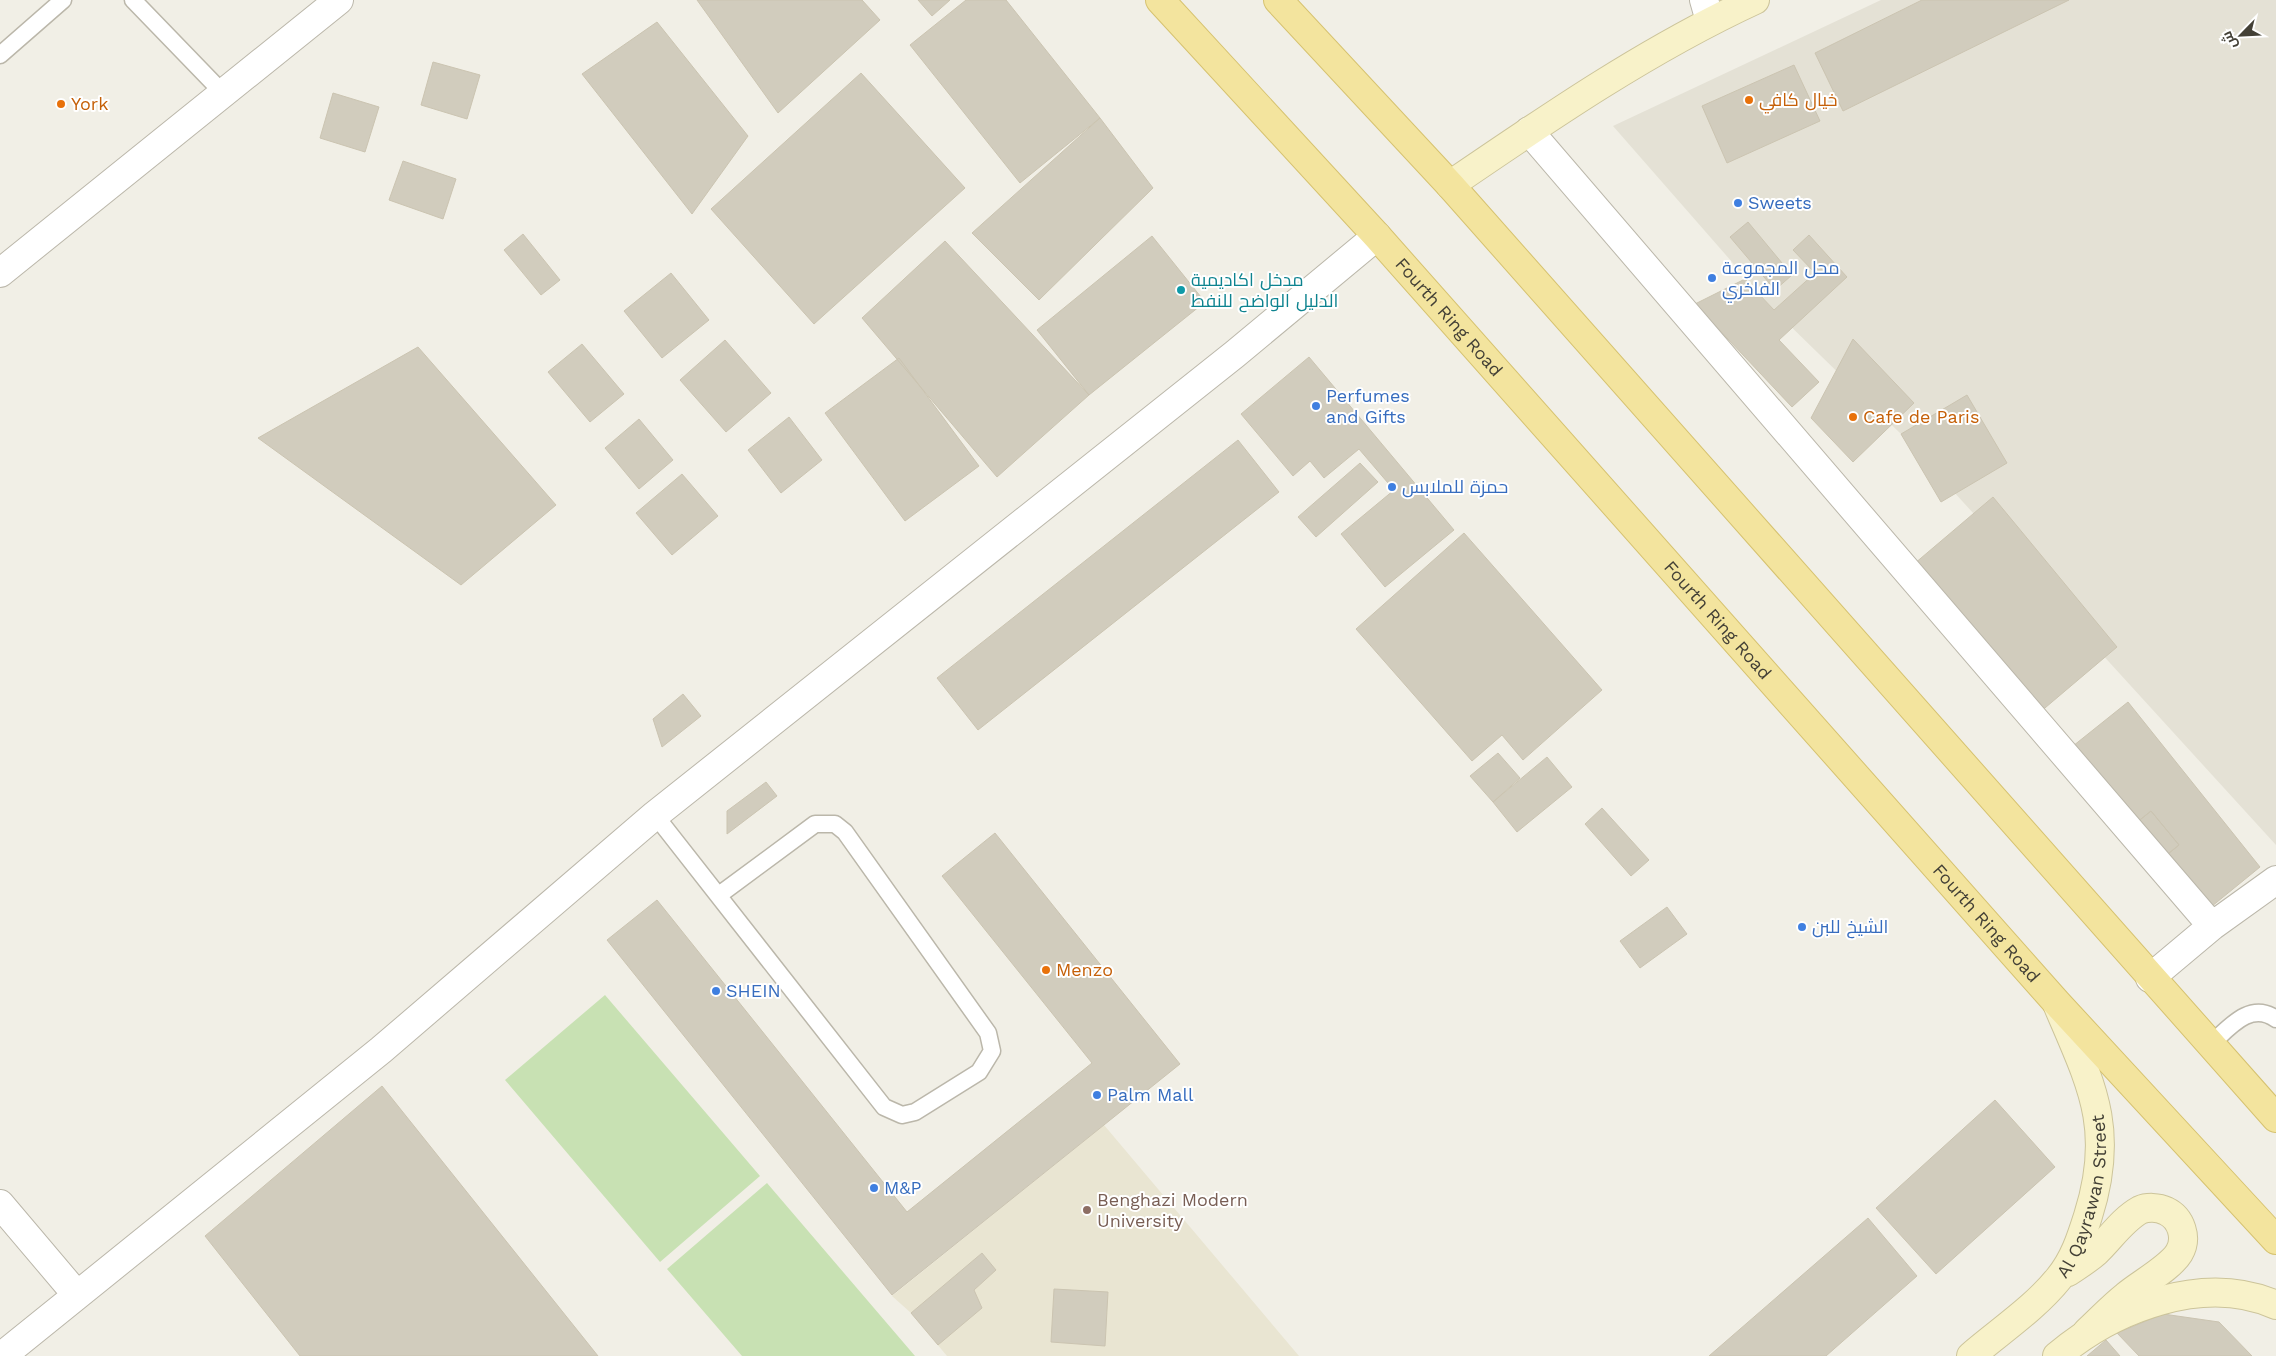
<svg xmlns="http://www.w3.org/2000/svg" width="2276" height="1356" font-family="'Work Sans',Cairo,sans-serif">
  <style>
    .residential { fill: #e4e1d5 }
    .education { fill: #e9e5d2 }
    .green { fill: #c8e1b3 }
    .building { fill: #d1ccbd; stroke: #cbc4b1 }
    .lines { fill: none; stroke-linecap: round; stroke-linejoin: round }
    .lane-casing { stroke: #bbb7aa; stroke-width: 19 }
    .street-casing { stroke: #bbb7aa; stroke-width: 30 }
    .secondary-casing { stroke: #ccc49a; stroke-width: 30 }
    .primary-casing { stroke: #d6c26f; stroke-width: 30 }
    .lane { stroke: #fff; stroke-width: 16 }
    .street { stroke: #fff; stroke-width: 28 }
    .secondary { stroke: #f8f2c9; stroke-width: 28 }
    .primary { stroke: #f3e49e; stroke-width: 28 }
    .food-dot { fill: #e8710a; stroke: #fff; stroke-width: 2 }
    .shop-dot { fill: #3f7fe0; stroke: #fff; stroke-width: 2 }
    .culture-dot { fill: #0f9aa8; stroke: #fff; stroke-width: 2 }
    .education-dot { fill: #8d6e63; stroke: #fff; stroke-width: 2 }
    .labels { text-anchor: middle; stroke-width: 4; stroke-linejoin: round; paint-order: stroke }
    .food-label { font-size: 18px; fill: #c56008; stroke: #fff; text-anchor: start }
    .shop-label { font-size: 18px; fill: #366cbe; stroke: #fff; text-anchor: start }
    .culture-label { font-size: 18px; fill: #0d838f; stroke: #fff; text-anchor: start }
    .street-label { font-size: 18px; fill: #434036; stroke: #fff }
    .education-label { font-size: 18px; fill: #785e54; stroke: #fff; text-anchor: start }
  </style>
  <rect width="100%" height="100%" fill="#f1efe6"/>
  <path class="residential" d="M 1881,0 L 2276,0 L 2276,845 L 1901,434 L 1774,310 L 1613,126 Z"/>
  <path class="education" d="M 1104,1125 L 1299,1356 L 947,1356 L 911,1313 L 892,1296 Z"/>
  <path class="green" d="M 605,995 L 760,1176 L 660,1262 L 505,1080 Z
    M 767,1183 L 915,1356 L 742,1356 L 667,1269 Z"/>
  <path class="building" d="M 697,0 L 862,0 L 880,20 L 778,113 Z
    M 918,0 L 950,0 L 932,16 Z
    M 966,0 L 1006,0 L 1100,118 L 1020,183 L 910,45 Z
    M 1922,0 L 2069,0 L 1843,111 L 1815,53 Z
    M 657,22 L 748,136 L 692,214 L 582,74 Z
    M 433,62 L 480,75 L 467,119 L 421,105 Z
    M 1794,65 L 1820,121 L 1727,163 L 1702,106 Z
    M 861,73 L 965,188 L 814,324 L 711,209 Z
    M 333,93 L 379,107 L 365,152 L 320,138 Z
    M 1100,118 L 1153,188 L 1039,300 L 972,233 Z
    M 403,161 L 456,179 L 443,219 L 389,200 Z
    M 1748,222 L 1792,275 L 1775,290 L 1730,237 Z
    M 523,234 L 560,280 L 541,295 L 504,250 Z
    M 1809,235 L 1847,277 L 1779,340 L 1819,382 L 1792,407 L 1695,304 L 1745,279 L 1774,310 L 1815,273 L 1793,250 Z
    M 1152,236 L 1205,302 L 1089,395 L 1037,330 Z
    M 945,241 L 1089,395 L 997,477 L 862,318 Z
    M 671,273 L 709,320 L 662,358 L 624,311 Z
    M 1853,339 L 1914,403 L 1853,462 L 1811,418 Z
    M 725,340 L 771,393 L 726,432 L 680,380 Z
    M 582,344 L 624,394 L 590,422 L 548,372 Z
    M 418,347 L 556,505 L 461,585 L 258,438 Z
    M 1309,357 L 1454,530 L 1385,587 L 1341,534 L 1394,490 L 1359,449 L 1324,478 L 1310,461 L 1293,476 L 1241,414 Z
    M 899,358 L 979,466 L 905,521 L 825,413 Z
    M 1967,395 L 2007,463 L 1941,502 L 1901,434 Z
    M 789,417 L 822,460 L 781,493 L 748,450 Z
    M 639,419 L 673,460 L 639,489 L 605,448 Z
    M 1238,440 L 1279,492 L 978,730 L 937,678 Z
    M 1360,463 L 1378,482 L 1316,537 L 1298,517 Z
    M 682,474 L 718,516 L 672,555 L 636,513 Z
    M 1993,497 L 2117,647 L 2039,713 L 1914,564 Z
    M 1464,533 L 1602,690 L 1523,760 L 1502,735 L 1472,761 L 1356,629 Z
    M 683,694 L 701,716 L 662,747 L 653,719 Z
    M 2128,702 L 2260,867 L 2206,911 L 2163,858 L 2179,845 L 2151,811 L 2131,827 L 2068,750 Z
    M 1498,753 L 1520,778 L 1493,802 L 1470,776 Z
    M 1547,757 L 1572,787 L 1517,832 L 1493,802 Z
    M 766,782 L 777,796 L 727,834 L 727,811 Z
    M 1602,808 L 1649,860 L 1631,876 L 1585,824 Z
    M 2151,811 L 2179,845 L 2158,862 L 2131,827 Z
    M 995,833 L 1180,1064 L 892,1295 L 607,940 L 657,900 L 907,1212 L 1092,1063 L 942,876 Z
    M 1667,907 L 1687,934 L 1640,968 L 1620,941 Z
    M 382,1086 L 598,1356 L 300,1356 L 205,1236 Z
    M 1995,1100 L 2055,1167 L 1936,1274 L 1876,1208 Z
    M 1868,1218 L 1917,1276 L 1826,1356 L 1709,1356 Z
    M 982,1253 L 996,1270 L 974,1290 L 982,1308 L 938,1345 L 911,1313 Z
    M 1054,1289 L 1108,1292 L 1105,1346 L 1051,1342 Z
    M 2163,1314 L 2219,1322 L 2252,1356 L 2139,1356 L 2117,1333 Z
    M 2106,1340 L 2120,1356 L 2087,1356 Z"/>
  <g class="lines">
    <defs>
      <path id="lane" d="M 133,0 L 223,93
        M 0,55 L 63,0
        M 655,815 L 884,1107 L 902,1115 L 915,1112 L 979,1072 L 992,1051 L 988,1033 L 845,832 L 835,824 L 815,824 L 719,895
        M 2210,1045 C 2228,1029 2250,1000 2276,1019"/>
      <path id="street" d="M 1704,0 L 1710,21
        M 1529,131 L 2212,926
        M 0,273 L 339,0
        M 2150,978 L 2212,926 L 2276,880
        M 0,1204 L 77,1295
        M 2,1356 L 381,1050 L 655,815 L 1235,354 L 1377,236"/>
      <g id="secondary">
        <path d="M 1450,185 C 1548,118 1647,50 1755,0"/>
        <path d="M 2068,1272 C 2077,1266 2087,1260 2096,1252 C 2110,1239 2122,1220 2140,1210 C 2147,1207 2158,1207 2166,1211 C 2181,1218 2188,1238 2179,1253 C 2170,1268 2140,1284 2126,1296 C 2112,1307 2100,1320 2087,1332"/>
        <path id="s1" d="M 1971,1356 C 2000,1331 2035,1308 2059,1278 C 2074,1260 2081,1238 2088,1216 C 2116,1128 2091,1084 2057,1004"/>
        <path d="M 2057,1356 C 2114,1308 2204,1273 2276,1305"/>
      </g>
      <g id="primary">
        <path id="s2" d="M 1160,0 L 1377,236 L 2057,1003 L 2276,1240"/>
        <path d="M 1278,0 L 1450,185 L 2276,1118"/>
      </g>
    </defs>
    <use href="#lane" class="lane-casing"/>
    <use href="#street" class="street-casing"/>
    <use href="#secondary" class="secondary-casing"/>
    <use href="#primary" class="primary-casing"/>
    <use href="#lane" class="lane"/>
    <use href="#street" class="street"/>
    <use href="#secondary" class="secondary"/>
    <use href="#primary" class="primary"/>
  </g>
  <g class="food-dot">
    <circle cx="1749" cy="100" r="5"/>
    <circle cx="61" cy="104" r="5"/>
    <circle cx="1853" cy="417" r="5"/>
    <circle cx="1046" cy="970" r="5"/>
  </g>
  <g class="shop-dot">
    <circle cx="1738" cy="203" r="5"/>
    <circle cx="1712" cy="278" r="5"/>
    <circle cx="1316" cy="406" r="5"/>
    <circle cx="1392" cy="487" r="5"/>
    <circle cx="1802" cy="927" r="5"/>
    <circle cx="716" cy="991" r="5"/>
    <circle cx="1097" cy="1095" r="5"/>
    <circle cx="874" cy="1188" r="5"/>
  </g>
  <circle class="culture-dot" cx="1181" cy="290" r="5"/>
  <circle class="education-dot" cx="1087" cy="1210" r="5"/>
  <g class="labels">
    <g class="food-label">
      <text x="1759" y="106">خيال كافي</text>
      <text x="71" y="110">York</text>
      <text x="1863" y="423">Cafe de Paris</text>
      <text x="1056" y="976">Menzo</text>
    </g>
    <g class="shop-label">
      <text x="1748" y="209">Sweets</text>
      <text x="1722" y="274">محل المجموعة<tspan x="1722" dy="21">الفاخري</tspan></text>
      <text x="1326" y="402">Perfumes<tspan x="1326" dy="21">and Gifts</tspan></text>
      <text x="1402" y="493">حمزة للملابس</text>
      <text x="1812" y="933">الشيخ للبن</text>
      <text x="726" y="997">SHEIN</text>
      <text x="1107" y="1101">Palm Mall</text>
      <text x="884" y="1194">M&amp;P</text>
    </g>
    <g class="culture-label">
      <text x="1191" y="286">مدخل اكاديمية<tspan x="1191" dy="21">الدليل الواضح للنفط</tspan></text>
    </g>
    <g class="street-label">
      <text dy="6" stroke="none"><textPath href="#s2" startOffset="429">Fourth Ring Road</textPath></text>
      <text dy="6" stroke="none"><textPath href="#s2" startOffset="834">Fourth Ring Road</textPath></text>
      <text dy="6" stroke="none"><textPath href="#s2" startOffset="1239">Fourth Ring Road</textPath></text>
      <text dy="6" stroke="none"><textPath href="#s1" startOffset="205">Al Qayrawan Street</textPath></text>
    </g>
    <g class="education-label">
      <text x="1097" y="1206">Benghazi Modern<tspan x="1097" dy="21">University</tspan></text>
    </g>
  </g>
  <g transform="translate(2241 35) rotate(246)" stroke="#ffffff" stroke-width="4" paint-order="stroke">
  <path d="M0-4L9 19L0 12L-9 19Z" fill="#434036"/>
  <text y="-8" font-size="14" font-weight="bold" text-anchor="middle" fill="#434036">ش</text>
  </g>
</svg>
